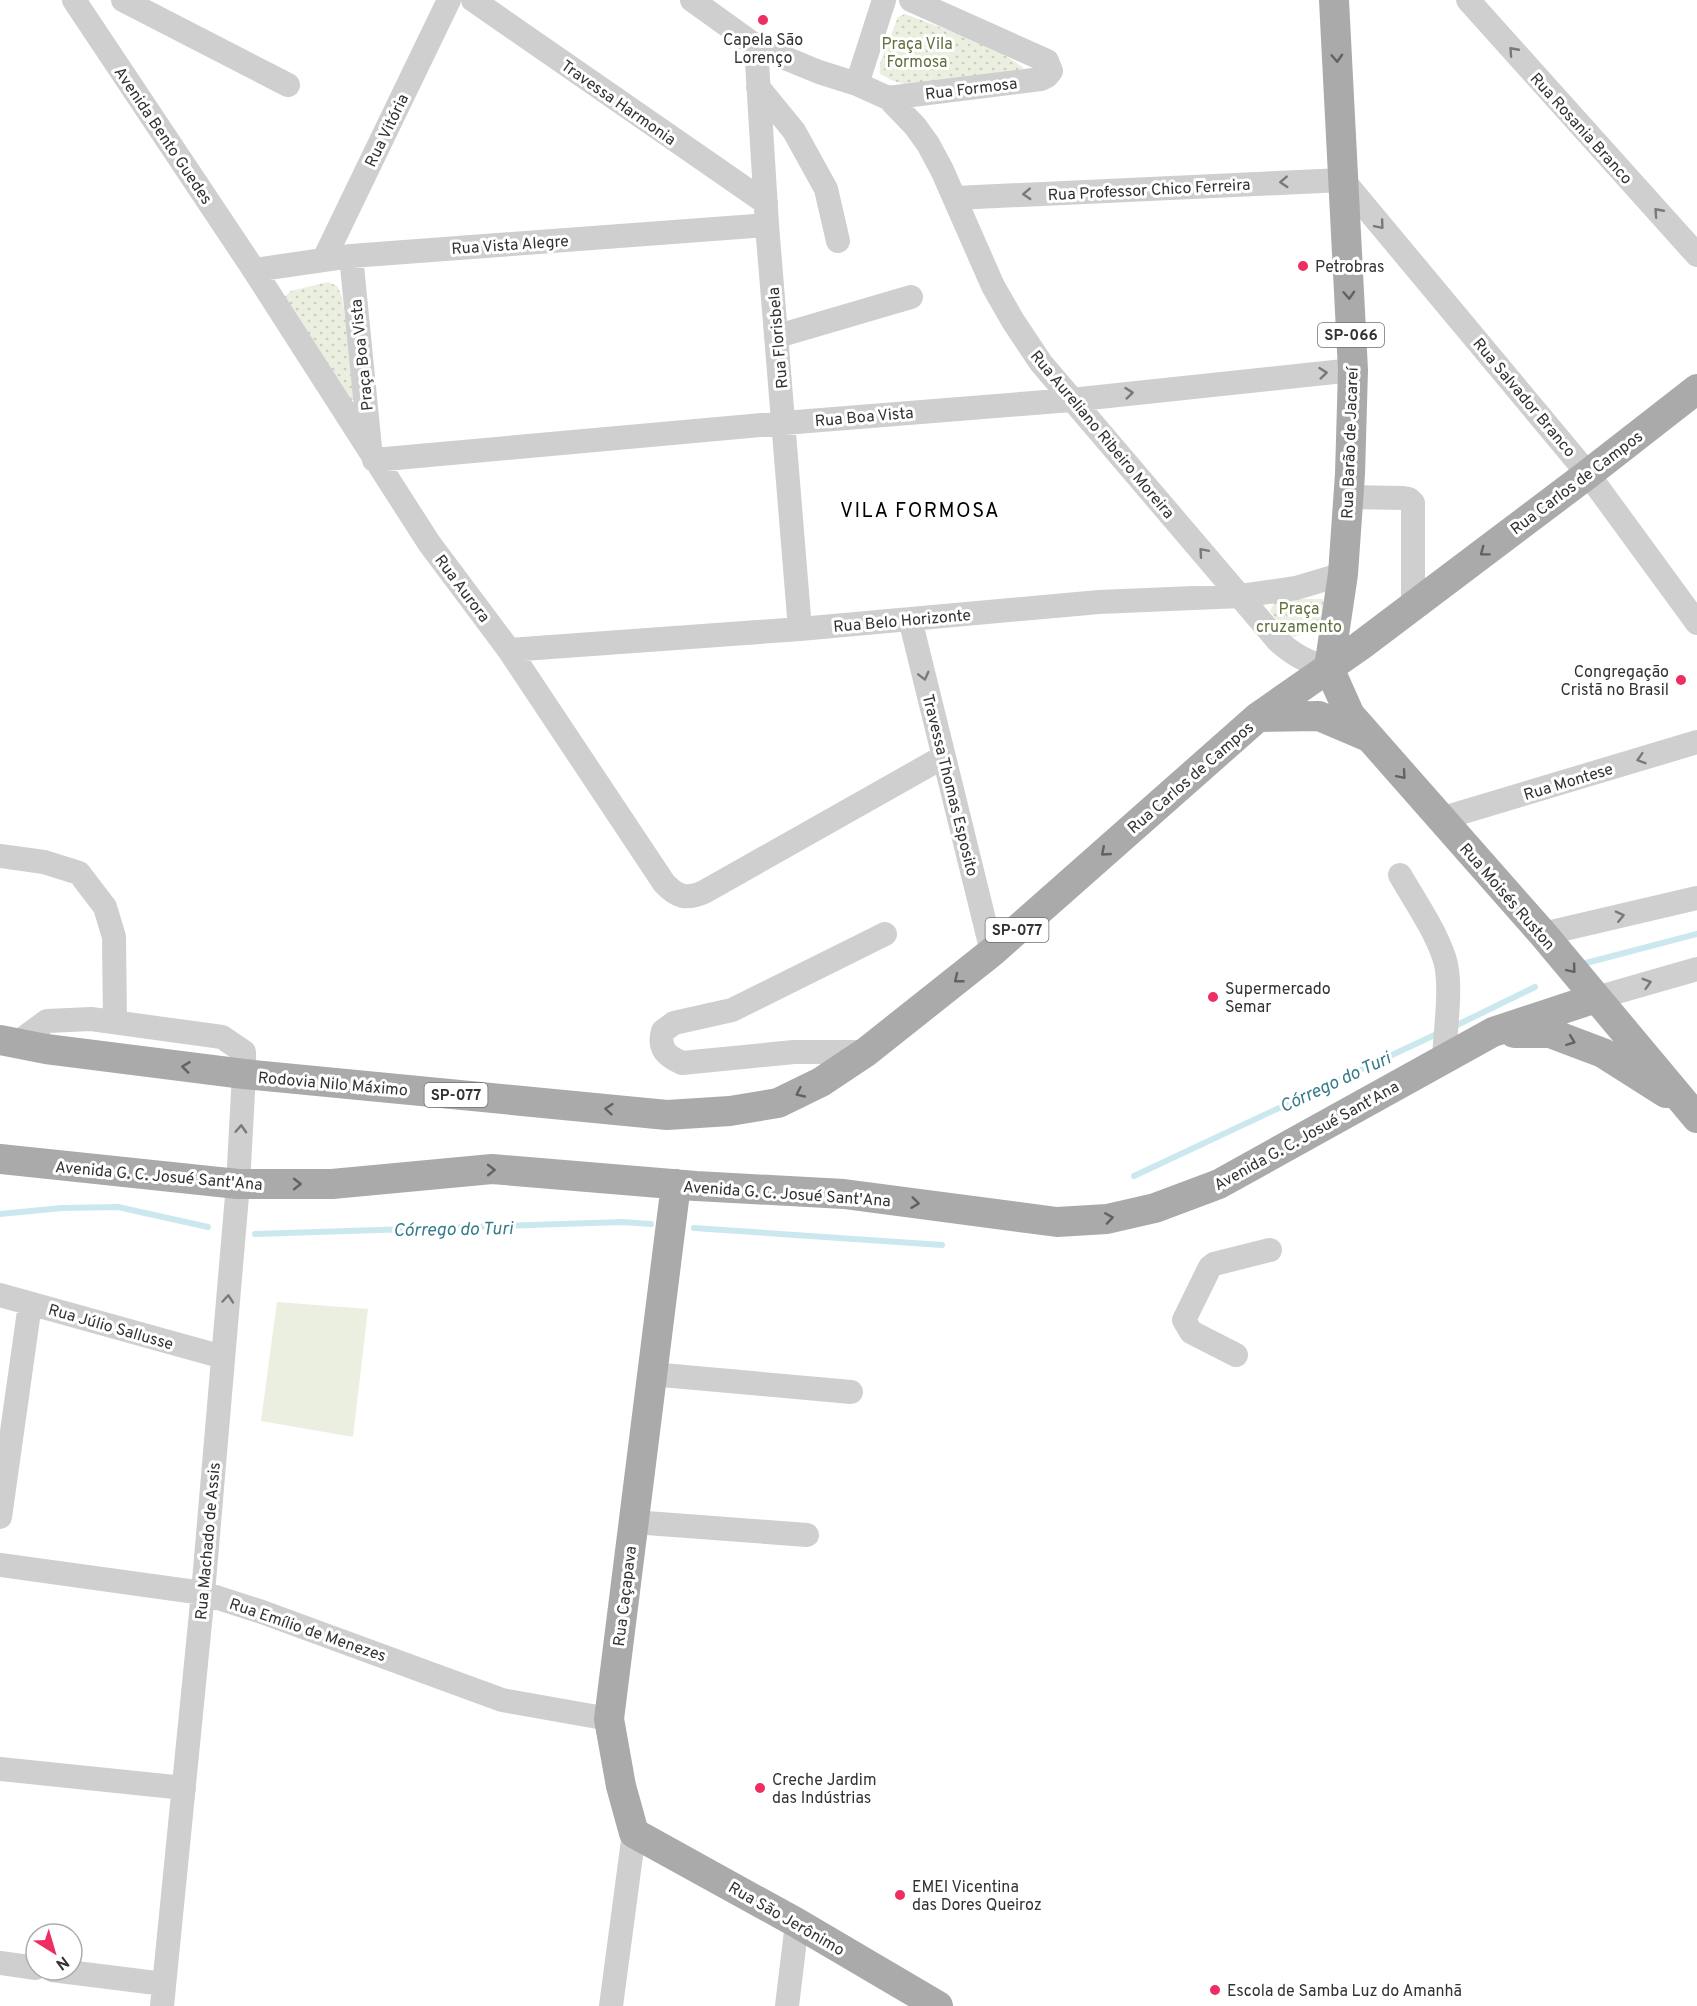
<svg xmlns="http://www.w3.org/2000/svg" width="1697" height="2006" font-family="Overpass,sans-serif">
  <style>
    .grass { fill: #ebefe0 }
    .park { fill: url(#park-dots) }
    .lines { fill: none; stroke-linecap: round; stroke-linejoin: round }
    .stream { stroke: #cbe8ef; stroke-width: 6 }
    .minor { stroke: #cfcfcf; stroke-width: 24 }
    .major { stroke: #aaa; stroke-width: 30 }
    .oneway { stroke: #797979 }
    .oneway2 { stroke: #626262 }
    .poi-dot { fill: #ee2e62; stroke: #fff; stroke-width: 2 }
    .labels { text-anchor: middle; stroke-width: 6; stroke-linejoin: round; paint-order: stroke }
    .shield { fill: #fff; stroke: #707070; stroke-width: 1.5 }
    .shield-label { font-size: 15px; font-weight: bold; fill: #323232 }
    .poi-label { font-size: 16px; fill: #323232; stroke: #fff; text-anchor: start }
    .park-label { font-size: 16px; fill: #5f703c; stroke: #fff }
    .street-label { font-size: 16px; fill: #323232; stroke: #fff }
    .water-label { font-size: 18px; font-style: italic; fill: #367b8b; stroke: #fff }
    .quarter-label { font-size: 20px; letter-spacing: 1.5px; fill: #000; stroke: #fff }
  </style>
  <defs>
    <pattern id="park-dots" width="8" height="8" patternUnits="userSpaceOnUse" patternTransform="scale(1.5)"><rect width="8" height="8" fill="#ebefe0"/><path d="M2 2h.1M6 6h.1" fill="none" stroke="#cacdc1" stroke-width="1.8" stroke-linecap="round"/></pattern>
  </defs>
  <rect width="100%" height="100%" fill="#fff"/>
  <path class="grass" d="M 277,1302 L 368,1309 L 353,1437 L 261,1421 Z"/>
  <path class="park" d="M 905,14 L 991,46 L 1024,68 L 997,78 L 907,85 L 891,80 L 880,74 L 880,63 L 898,17 Z
    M 328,282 L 337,286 L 342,297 L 356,394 L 353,400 L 346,399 L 283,298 L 291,291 Z
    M 1302,599 L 1323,599 L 1325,616 L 1320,629 L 1290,638 L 1270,611 L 1275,601 Z"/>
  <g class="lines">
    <path class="stream" d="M 1586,963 L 1697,934
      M 1453,1027 L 1535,987
      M 1134,1176 L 1441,1032
      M 0,1214 L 62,1208 L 118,1207 L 208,1227
      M 694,1228 L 942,1245
      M 255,1234 L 622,1222 L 651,1224"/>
    <path class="minor" d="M 74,0 L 254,270 L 429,543 L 509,650 L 664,883 C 677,897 686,900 704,892 L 943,757
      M 123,0 L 288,85
      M 473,0 L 766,203
      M 692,0 L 756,46 L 819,72 L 857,84 L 888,98 L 915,126 L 928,144 L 942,170 L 993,286 L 1013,321 L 1041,363 L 1278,641 C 1295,656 1307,662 1329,668
      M 1468,0 L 1697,255
      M 756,46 L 767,225 L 800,629
      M 857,84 L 884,0
      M 758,87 L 794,131 L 826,189 L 838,241
      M 888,98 L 1041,79 L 1047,76 L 1051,71 L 1047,61 L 911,0
      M 955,198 L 1343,180 L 1588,474 L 1697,623
      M 351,256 L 370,448
      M 324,259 L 449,0
      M 254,270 L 351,256 L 767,225
      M 778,336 L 911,297
      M 374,460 L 784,423 L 1071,400 L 1353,370
      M 1349,497 L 1403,498 L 1409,499 L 1413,503 L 1413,605
      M 910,619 L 992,952
      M 509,650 L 800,629 L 1099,602 L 1241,596 L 1296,588 L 1343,574
      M 1440,819 L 1697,742
      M 0,856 L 44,862 L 79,873 L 105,907 L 114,937 L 115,1022
      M 1400,875 C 1415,901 1434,928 1444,957 C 1453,982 1445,1031 1444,1059
      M 1543,934 L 1697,898
      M 1596,998 L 1697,969
      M 17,1043 L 47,1021 L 91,1019 L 222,1037 L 244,1052 L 244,1074 L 238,1184 L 203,1593 L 162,2006
      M 866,1052 L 794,1052 L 682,1063 C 666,1056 658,1048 663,1031 L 674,1023 L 732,1010 L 885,934
      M 0,1295 L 223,1357
      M 1236,1355 L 1191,1332 L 1184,1320 L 1210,1267 L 1214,1264 L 1270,1250
      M 651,1374 L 851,1392
      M 0,1517 L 30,1304
      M 633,1522 L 807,1535
      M 0,1565 L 203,1593 L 262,1612 L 502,1700 L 609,1719
      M 0,1769 L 184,1788
      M 0,1963 L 36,1968
      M 52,1970 L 164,1984
      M 611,2006 L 634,1833
      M 787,2006 L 797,1923"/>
    <path class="major" d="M 1329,668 L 1343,574 L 1350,474 L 1353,370 L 1334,0
      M 1329,668 L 1350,715 L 1543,934 L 1697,1118
      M 1258,717 L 1319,716 L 1366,736
      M 1514,1033 L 1550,1033 L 1603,1053 L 1666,1093
      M 0,1040 L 46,1049 L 244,1074 L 667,1115 L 730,1111 L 778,1103 L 821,1082 L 866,1052 L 992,952 L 1258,717 L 1360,646 L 1588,474 L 1697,389
      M 0,1159 L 238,1184 L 332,1184 L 492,1169 L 696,1186 L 844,1194 L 1057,1222 L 1107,1219 L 1155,1208 L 1219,1184 L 1493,1032 L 1596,998
      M 676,1184 L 609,1719 L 621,1786 L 634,1833 L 797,1923 L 938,2006"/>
  </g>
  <defs><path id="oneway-chevron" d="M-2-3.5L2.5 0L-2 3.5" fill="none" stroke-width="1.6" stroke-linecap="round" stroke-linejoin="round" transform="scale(1.5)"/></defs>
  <g class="oneway">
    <use href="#oneway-chevron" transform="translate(1513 51) rotate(-132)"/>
    <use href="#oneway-chevron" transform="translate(1284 182) rotate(177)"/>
    <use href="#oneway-chevron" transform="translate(1027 194) rotate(177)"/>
    <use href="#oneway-chevron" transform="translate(1658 212) rotate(-132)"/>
    <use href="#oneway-chevron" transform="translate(1380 225) rotate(50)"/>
    <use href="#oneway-chevron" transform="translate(1323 373) rotate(-6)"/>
    <use href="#oneway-chevron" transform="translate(1129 393) rotate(-6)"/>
    <use href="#oneway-chevron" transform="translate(1203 552) rotate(-131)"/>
    <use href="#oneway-chevron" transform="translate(924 676) rotate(76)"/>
    <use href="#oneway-chevron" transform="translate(1641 759) rotate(163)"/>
    <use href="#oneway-chevron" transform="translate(1620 916) rotate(-13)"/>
    <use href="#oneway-chevron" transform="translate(1647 983) rotate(-16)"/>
    <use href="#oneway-chevron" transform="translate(241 1129) rotate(-87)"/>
    <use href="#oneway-chevron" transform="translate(228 1299) rotate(-85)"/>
  </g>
  <g class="oneway2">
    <use href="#oneway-chevron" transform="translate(1337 58) rotate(87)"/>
    <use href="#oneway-chevron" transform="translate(1349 295) rotate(87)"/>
    <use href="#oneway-chevron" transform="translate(1484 552) rotate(143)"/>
    <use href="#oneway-chevron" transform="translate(1402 775) rotate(49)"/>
    <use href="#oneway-chevron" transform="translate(1105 852) rotate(139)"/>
    <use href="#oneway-chevron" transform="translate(1572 969) rotate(50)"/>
    <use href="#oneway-chevron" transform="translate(958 979) rotate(142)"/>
    <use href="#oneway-chevron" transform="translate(1571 1041) rotate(21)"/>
    <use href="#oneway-chevron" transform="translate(186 1067) rotate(-173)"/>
    <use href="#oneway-chevron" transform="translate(800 1093) rotate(155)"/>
    <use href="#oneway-chevron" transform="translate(609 1109) rotate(-175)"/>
    <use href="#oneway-chevron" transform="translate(491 1170) rotate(-1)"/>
    <use href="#oneway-chevron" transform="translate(297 1184)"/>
    <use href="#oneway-chevron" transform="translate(915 1203) rotate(7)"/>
    <use href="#oneway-chevron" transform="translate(1109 1218) rotate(-9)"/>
  </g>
  <g class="poi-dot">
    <circle cx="763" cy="20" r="6"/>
    <circle cx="1303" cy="266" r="6"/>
    <circle cx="1681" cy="680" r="6"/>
    <circle cx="1213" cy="997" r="6"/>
    <circle cx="760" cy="1788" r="6"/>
    <circle cx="900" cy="1895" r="6"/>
    <circle cx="1215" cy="1990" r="6"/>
  </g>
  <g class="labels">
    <g class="shield">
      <rect x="1318" y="323" width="66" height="24" rx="4.5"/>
      <rect x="985.5" y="918" width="63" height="24" rx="4.5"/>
      <rect x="424.5" y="1083" width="63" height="24" rx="4.5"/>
    </g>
    <g class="shield-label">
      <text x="1351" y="340">SP-066</text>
      <text x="1017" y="935">SP-077</text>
      <text x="456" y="1100">SP-077</text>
    </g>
    <g class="poi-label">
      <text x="763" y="45" text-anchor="middle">Capela São<tspan x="763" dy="18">Lorenço</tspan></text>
      <text x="1315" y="272">Petrobras</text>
      <text x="1669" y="677" text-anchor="end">Congregação<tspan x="1669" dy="18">Cristã no Brasil</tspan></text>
      <text x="1225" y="994">Supermercado<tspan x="1225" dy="18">Semar</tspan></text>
      <text x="772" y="1785">Creche Jardim<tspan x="772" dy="18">das Indústrias</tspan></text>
      <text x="912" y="1892">EMEI Vicentina<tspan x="912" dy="18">das Dores Queiroz</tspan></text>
      <text x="1227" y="1996">Escola de Samba Luz do Amanhã</text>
    </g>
    <g class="park-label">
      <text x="917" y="49">Praça Vila<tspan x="917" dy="18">Formosa</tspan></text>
      <text x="1299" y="614">Praça<tspan x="1299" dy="18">cruzamento</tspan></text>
    </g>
    <g class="street-label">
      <text transform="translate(971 88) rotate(-7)" y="6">Rua Formosa</text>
      <text transform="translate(619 102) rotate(35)" y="6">Travessa Harmonia</text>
      <text transform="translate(1582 128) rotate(48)" y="6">Rua Rosania Branco</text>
      <text transform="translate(386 130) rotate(-64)" y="6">Rua Vitória</text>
      <text transform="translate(164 135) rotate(56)" y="6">Avenida Bento Guedes</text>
      <text transform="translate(1149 189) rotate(-3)" y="6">Rua Professor Chico Ferreira</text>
      <text transform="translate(510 244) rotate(-4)" y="6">Rua Vista Alegre</text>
      <text transform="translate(777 338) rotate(-95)" y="6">Rua Florisbela</text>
      <text transform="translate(361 355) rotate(-96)" y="6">Praça Boa Vista</text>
      <text transform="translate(1525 397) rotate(50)" y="6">Rua Salvador Branco</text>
      <text transform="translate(864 416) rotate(-5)" y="6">Rua Boa Vista</text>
      <text transform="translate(1103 434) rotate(50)" y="6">Rua Aureliano Ribeiro Moreira</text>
      <text transform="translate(1349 443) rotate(-88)" y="6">Rua Barão de Jacareí</text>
      <text transform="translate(1576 482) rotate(-37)" y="6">Rua Carlos de Campos</text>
      <text transform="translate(463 588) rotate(53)" y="6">Rua Aurora</text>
      <text transform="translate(902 620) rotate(-5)" y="6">Rua Belo Horizonte</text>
      <text transform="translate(1190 777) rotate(-41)" y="6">Rua Carlos de Campos</text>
      <text transform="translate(1568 781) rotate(-17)" y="6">Rua Montese</text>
      <text transform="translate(951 785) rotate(76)" y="6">Travessa Thomas Esposito</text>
      <text transform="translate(1508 896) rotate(49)" y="6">Rua Moisés Ruston</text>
      <text transform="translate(333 1083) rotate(5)" y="6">Rodovia Nilo Máximo</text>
      <text transform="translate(1306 1135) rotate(-29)" y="6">Avenida G. C. Josué Sant'Ana</text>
      <text transform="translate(159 1175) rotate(5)" y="6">Avenida G. C. Josué Sant'Ana</text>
      <text transform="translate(787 1193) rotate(4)" y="6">Avenida G. C. Josué Sant'Ana</text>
      <text transform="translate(111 1326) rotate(16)" y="6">Rua Júlio Sallusse</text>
      <text transform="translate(207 1541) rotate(-85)" y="6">Rua Machado de Assis</text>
      <text transform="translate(624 1596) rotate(-83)" y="6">Rua Caçapava</text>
      <text transform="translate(308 1629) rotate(19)" y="6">Rua Emílio de Menezes</text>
      <text transform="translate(787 1918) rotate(30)" y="6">Rua São Jerônimo</text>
    </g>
    <g class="water-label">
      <text transform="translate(1335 1082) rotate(-25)" y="6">Córrego do Turi</text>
      <text transform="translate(453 1229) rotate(-1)" y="6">Córrego do Turi</text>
    </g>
    <g class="quarter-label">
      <text x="920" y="517">VILA FORMOSA</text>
    </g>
  </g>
  <g transform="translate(54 1952) rotate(143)"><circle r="28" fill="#ffffff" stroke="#adadad" stroke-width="1.5"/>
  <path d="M0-4.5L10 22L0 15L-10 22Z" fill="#ee2e62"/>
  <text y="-9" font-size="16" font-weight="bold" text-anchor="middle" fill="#323232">N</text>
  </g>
</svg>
